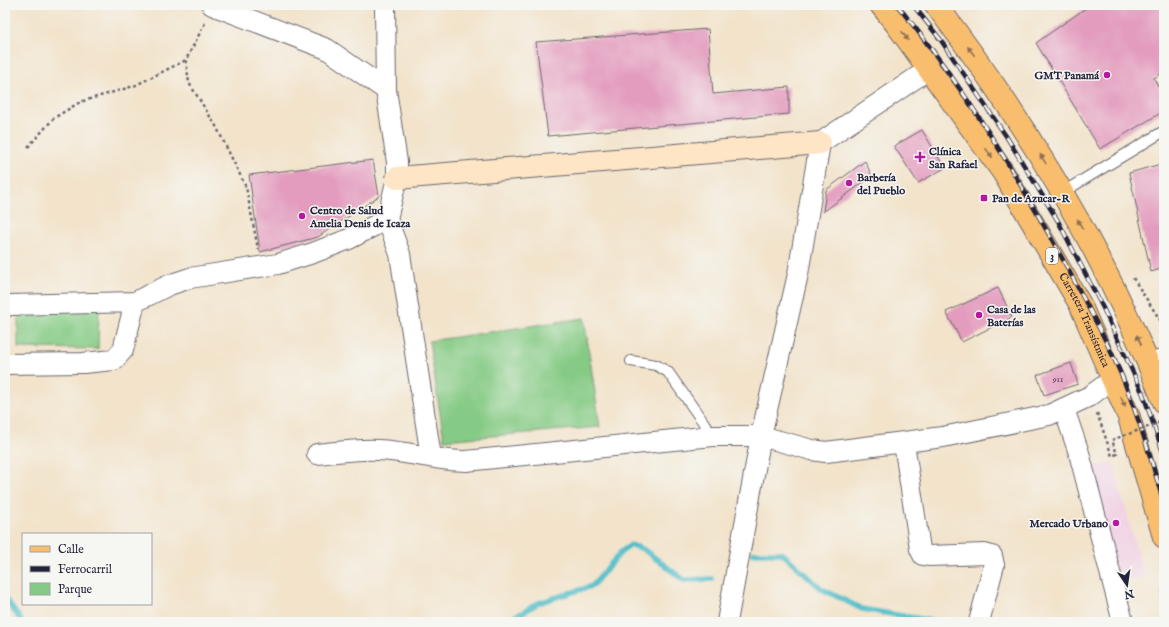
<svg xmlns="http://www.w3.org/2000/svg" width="1169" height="627" font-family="'IM FELL English',serif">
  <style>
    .built { fill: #f1d0e3 }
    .green { fill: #86cb85; stroke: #547660 }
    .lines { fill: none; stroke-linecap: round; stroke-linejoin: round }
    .stream { stroke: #50bdc9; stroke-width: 5.5 }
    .building { fill: #e39bbe }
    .lane-casing { stroke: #6b666d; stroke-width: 12 }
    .street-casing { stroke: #6b666d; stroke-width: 22 }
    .secondary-casing { stroke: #6b666d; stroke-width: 24 }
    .primary-casing { stroke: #6b666d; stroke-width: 24 }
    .path { stroke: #6b666d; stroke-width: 2.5; stroke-dasharray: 3 3; stroke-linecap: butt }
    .lane { stroke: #fff; stroke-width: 10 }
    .street { stroke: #fff; stroke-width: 20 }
    .secondary { stroke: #fde5c5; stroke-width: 22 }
    .primary { stroke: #f9be6d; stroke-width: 22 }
    .rail-casing { stroke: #22223b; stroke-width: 4.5 }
    .rail { stroke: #f6f6f2; stroke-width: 3; stroke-dasharray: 9; stroke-linecap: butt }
    .path-bridge { stroke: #6b666d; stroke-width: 2.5; stroke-dasharray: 3 3; stroke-linecap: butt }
    .oneway { fill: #8e7054 }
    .poi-dot { fill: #b5179e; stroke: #f6f6f2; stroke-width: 1.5 }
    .labels { text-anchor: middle; stroke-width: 3; stroke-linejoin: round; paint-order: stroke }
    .number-label { font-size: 9px; fill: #52405c }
    .shield { fill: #f6f6f2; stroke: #626272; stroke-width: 1 }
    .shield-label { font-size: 10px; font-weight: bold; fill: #22223b }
    .poi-label { font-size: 11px; font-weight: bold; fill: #22223b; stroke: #f6f6f2; text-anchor: start }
    .street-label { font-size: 11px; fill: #22223b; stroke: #f6f6f2 }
  </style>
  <rect width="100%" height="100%" fill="#f6f6f2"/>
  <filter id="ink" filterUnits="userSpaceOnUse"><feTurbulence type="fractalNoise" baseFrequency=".025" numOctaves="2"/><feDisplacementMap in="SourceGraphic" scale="8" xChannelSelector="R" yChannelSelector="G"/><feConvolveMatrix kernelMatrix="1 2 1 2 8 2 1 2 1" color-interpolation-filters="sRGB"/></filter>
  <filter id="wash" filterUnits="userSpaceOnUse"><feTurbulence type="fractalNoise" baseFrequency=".012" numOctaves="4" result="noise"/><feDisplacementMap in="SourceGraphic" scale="16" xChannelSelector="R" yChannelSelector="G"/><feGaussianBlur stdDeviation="0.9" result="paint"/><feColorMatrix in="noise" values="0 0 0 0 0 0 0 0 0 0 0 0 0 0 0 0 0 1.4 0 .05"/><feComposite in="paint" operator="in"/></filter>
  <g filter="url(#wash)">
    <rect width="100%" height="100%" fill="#f2e3ca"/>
    <path class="built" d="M 1113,462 L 1144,577 L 1118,584 L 1088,468 Z"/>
    <path class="green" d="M 18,307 L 99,307 L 98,349 L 18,348 Z
      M 584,318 L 600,427 L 444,440 L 429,341 Z"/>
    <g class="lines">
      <path class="stream" d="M 753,553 L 782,553 L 822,589 L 862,609 L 939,622
        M 5,599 L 21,620 L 20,622
        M 499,622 L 522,613 L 538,603 L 592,586 L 621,552 L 631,545 L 643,549 L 684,580 L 712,579"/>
    </g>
    <g id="blocks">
      <path class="building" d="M 1090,5 L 1164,5 L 1164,72 L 1154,78 L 1164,100 L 1164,111 L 1100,149 L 1036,43 Z
        M 708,29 L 713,94 L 789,87 L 789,114 L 548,136 L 536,42 Z
        M 922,130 L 945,168 L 918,183 L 894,146 Z
        M 373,160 L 379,196 L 318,237 L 260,252 L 249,175 Z
        M 865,161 L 872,176 L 823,212 L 826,190 Z
        M 1164,163 L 1164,268 L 1151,272 L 1129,173 Z
        M 998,288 L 1012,317 L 962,342 L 946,312 Z
        M 1071,363 L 1078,384 L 1044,395 L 1037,375 Z
        M 1163,581 L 1164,609 L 1163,609 L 1162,596 Z"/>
    </g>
  </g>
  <g filter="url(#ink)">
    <use href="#blocks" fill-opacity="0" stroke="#6b666d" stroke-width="1"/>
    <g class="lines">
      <defs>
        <path id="lane" d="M 1063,192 L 1164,131
          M 1148,359 L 1164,354
          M 631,361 L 656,365 L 668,372 L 713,436"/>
        <path id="street" d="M 212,5 L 327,49 L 386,90
          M 385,5 L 386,90 L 397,162 L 397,178 L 387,219 L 400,254 L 431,457
          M 5,307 L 10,305 L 135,302 L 169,285 L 190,278 L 278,264 L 313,253 L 349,239 L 387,219
          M 5,364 L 83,363 L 114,360 L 123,350 L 135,302
          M 1064,409 L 1079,453 L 1123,622
          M 904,443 L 920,549 L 923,555 L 929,556 L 985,554 L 992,556 L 994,565 L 979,622
          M 317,454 C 337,452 358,449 378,450 C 408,451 436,461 466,461 L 713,436 L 761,436 L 812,450 L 826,452 L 943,437 L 1049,415 L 1090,396 L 1113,379
          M 727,622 L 761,436 L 798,274 L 820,143 L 929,69"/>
        <path id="secondary" d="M 397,178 L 820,143"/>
        <g id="primary">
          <path id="s1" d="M 881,5 L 897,25 L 1003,172 L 1080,304 L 1129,417 L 1164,537"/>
          <path d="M 936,5 C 1029,127 1108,258 1164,402"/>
        </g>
      </defs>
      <use href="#lane" class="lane-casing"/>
      <use href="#street" class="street-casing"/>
      <use href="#secondary" class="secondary-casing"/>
      <use href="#primary" class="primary-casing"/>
      <path class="path" d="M 205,23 L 186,60 L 189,83 L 216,126 L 246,187 L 258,249
        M 28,147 L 54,118 L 80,102 L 134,86 L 186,60
        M 1133,278 L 1164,326
        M 1097,413 L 1112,456 L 1117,454 L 1112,440"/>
      <use href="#lane" class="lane"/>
      <use href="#street" class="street"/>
      <use href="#secondary" class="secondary"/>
      <use href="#primary" class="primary"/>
      <defs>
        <path id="rail" d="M 897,5 C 964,86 1018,177 1068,269 C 1090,311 1114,353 1130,397 C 1143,432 1154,468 1164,504
          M 913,5 L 940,39 L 1006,136 L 1058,221 L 1103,308 L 1143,394 L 1164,455"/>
      </defs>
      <use href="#rail" class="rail-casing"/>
      <use href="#rail" class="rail"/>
      <path class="path-bridge" d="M 1112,440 L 1164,421"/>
    </g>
    <defs><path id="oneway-solid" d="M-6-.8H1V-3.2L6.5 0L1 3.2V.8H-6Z"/></defs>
    <g class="oneway">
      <use href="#oneway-solid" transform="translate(905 36) rotate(55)"/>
      <use href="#oneway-solid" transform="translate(971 51) rotate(-127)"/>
      <use href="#oneway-solid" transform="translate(989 153) rotate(54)"/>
      <use href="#oneway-solid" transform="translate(1043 159) rotate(-122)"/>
      <use href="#oneway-solid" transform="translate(1080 224) rotate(-118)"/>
      <use href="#oneway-solid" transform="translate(1139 340) rotate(-115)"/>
      <use href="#oneway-solid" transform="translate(1123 402) rotate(67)"/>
    </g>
  </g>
  <g class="poi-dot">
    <circle cx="1107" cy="75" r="4"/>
    <path d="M918 151h4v4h4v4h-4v4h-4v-4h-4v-4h4z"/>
    <circle cx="849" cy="183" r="4"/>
    <rect x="980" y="194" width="8" height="8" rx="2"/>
    <circle cx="302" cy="216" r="4"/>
    <circle cx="979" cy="315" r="4"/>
    <circle cx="1116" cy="523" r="4"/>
  </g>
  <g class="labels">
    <g class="number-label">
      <text x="1058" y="382">911</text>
    </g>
    <rect class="shield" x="1046" y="248" width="12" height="16" rx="3"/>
    <g class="shield-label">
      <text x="1052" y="260">3</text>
    </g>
    <g class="poi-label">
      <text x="1099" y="79" text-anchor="end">GMT Panamá</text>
      <text x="929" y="155">Clínica<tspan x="929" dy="13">San Rafael</tspan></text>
      <text x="857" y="181">Barbería<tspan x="857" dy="13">del Pueblo</tspan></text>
      <text x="992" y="202">Pan de Azucar-R</text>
      <text x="310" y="214">Centro de Salud<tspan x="310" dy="13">Amelia Denis de Icaza</tspan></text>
      <text x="987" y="313">Casa de las<tspan x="987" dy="13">Baterías</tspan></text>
      <text x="1108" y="527" text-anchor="end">Mercado Urbano</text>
    </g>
    <g class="street-label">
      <text dy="4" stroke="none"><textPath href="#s1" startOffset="376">Carretera Transístmica</textPath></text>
    </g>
  </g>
  <rect width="1169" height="627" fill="none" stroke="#f6f6f2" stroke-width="20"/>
  <rect x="22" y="533" width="130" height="72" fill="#f6f6f2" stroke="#a1a1a9"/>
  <rect x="30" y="546" width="20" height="6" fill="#f9be6d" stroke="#a1a1a9"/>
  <text x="58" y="553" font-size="12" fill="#22223b">Calle</text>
  <rect x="30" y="566" width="20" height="6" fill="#22223b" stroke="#a1a1a9"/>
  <text x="58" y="573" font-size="12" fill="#22223b">Ferrocarril</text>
  <rect x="30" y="583" width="20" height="12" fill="#86cb85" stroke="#a1a1a9"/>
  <text x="58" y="593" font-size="12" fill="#22223b">Parque</text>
  <g transform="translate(1127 585) rotate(167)" stroke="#f6f6f2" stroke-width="3" paint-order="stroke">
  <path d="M0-3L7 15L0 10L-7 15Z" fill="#22223b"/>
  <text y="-6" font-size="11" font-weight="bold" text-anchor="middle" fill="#22223b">N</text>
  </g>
</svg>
